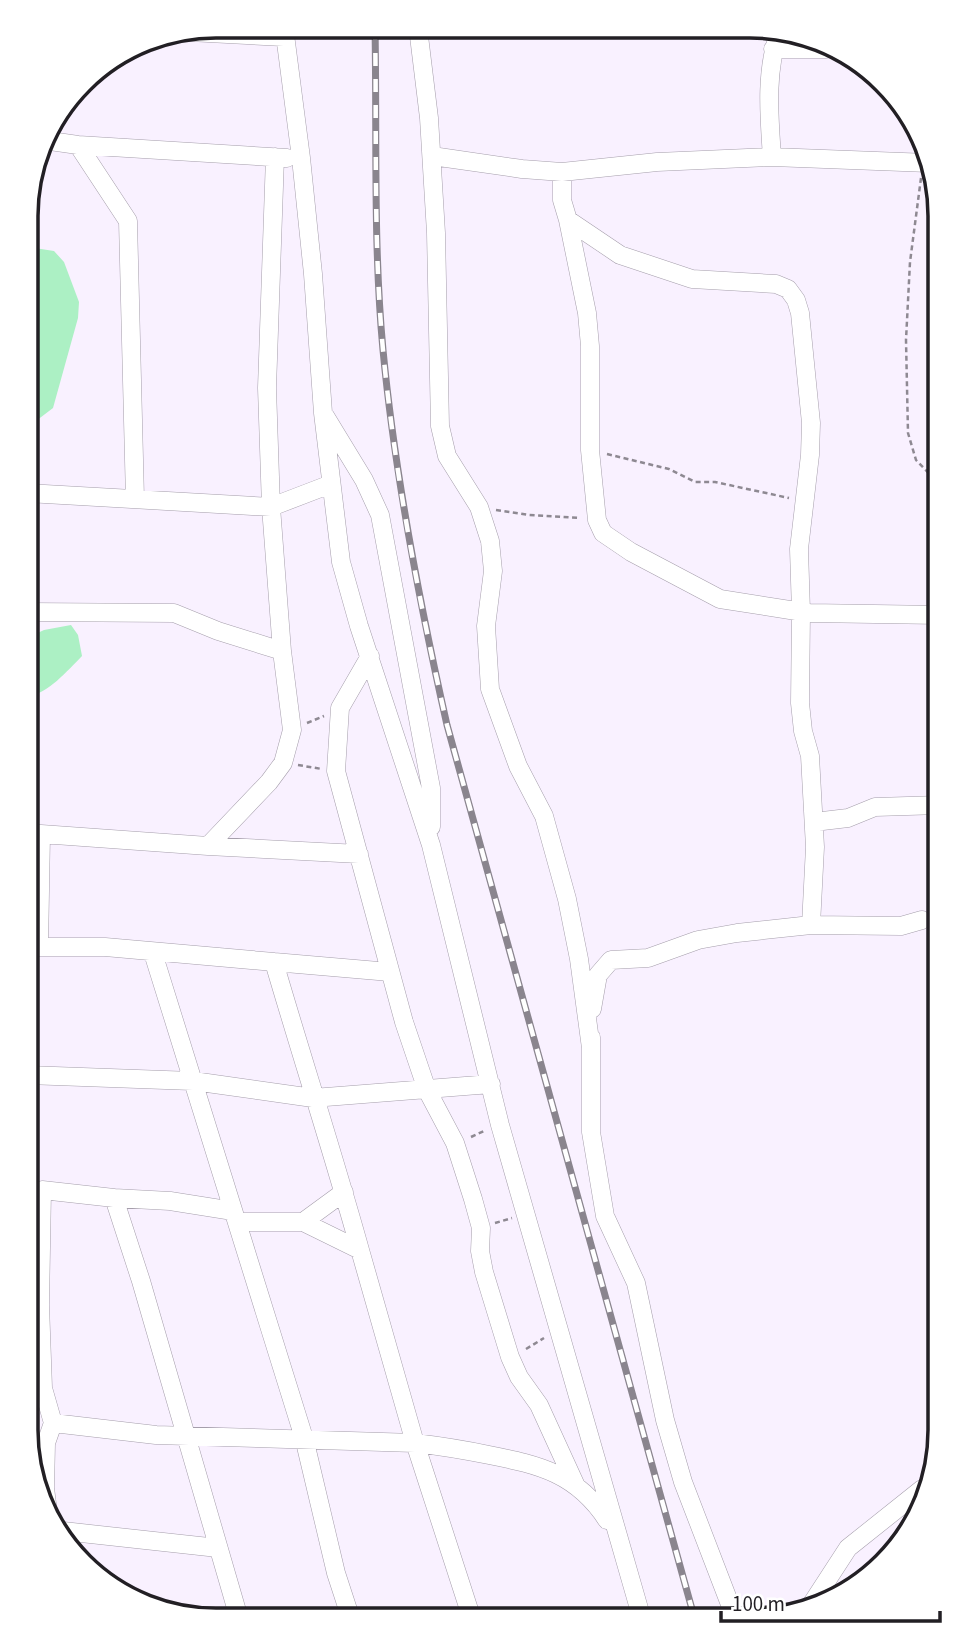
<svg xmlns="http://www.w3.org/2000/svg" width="966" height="1646" font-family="'Source Sans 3',sans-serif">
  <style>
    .green { fill: #acf0c4 }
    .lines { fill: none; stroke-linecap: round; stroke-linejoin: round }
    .minor-casing { stroke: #a59eab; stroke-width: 19 }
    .path { stroke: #8e8992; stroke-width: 2.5; stroke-dasharray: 5 3.5; stroke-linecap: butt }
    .minor { stroke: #fff; stroke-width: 18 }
    .rail-casing { stroke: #8a858e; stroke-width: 7 }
    .rail { stroke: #fff; stroke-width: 4.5; stroke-dasharray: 13; stroke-linecap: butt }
    .rim { fill: none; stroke: #221f24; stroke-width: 3.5 }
  </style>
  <rect width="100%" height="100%" fill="#f9f1ff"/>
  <path class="green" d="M 28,247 L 54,251 L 64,262 L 79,302 L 78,318 L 53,408 L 28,427 Z
    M 71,625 L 78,635 L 82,656 C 67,671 49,693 27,697 L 27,638 L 44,630 Z"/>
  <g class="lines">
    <defs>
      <path id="minor" d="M 284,27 L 301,158 L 313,274 L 323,413 L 341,562 L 359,626 L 431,845 L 500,1125 L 642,1619
        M 418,28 L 429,118 L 436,233 L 440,426 L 447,456 L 479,507 L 490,541 L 493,571 L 486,626 L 490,689 L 518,766 L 544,816 L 567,899 L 579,959 L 591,1048
        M 189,32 L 284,37
        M 773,49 L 826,49
        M 43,140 L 78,145 L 287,158
        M 78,145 L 128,221 L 135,499
        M 432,156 L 522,169 L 562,172 L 657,162 L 772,157 L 929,163
        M 275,157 L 267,388 L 271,507 L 331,484
        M 772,157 C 769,115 765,70 780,30
        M 562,172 L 562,200 L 568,220 L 620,255 L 692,279 L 776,284 L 788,289 L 796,300 L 800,313 L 811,423 L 810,455 L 799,549 L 801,612 L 800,703 L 803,731 L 810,756 L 815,847 L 811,925
        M 568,220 L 587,313 L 590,346 L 590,450 L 597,520 L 603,533 L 631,552 L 720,599 L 809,613 L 940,615
        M 325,416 L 364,480 L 380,515 L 431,788 L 431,827
        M 27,493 L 271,507 L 282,651
        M 27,612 L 174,613 L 218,631 L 282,651 L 292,730 L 283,763 L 269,782 L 208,846 L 359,854
        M 370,656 L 340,708 L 336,771 L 404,1022 L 427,1090 L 455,1143 L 473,1199 L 481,1228 L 480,1251 L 484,1272 L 510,1357 L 519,1377 L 539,1405 L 576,1486
        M 814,822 L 848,818 L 875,807 L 940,805
        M 27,833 L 208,846
        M 27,947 L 105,947 L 274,962
        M 39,947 L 41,834
        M 153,953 L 304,1438 L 336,1573 L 351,1619
        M 592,1009 L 598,975 L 611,960 L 648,958 L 698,940 L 737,933 L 811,925 L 901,926 L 922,920
        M 591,1037 L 591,1132 L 605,1216 L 636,1283 L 665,1420 L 683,1482 L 736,1620
        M 27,1075 L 193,1081 L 313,1098 L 491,1084
        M 114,1198 L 170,1201 L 233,1211
        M 237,1222 L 303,1222 L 344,1192
        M 303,1222 L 360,1250 L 415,1443 L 472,1619
        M 360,1250 C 333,1153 302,1058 274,962 L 390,972
        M 53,1423 L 156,1435 L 415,1443 C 440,1446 465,1450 489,1455 C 540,1465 577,1474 607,1520
        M 48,1512 L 45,1488 L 46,1443 L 53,1423 L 43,1388 L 40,1305 L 42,1190 L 114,1198 L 141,1281 L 239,1618
        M 63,1531 L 218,1548
        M 809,1608 L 848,1548 L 922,1489"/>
    </defs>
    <use href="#minor" class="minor-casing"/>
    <path class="path" d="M 921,178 L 910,262 L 906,340 L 908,433 L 916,460 L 940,485
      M 607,454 L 669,469 L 695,482 L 715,482 L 789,498
      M 496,510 L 529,515 L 580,518
      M 307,723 L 324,716
      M 298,765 L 322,769
      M 471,1137 L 484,1131
      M 495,1223 L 512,1218
      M 526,1349 L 544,1338"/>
    <use href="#minor" class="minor"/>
    <defs>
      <path id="rail" d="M 375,27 C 377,134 373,243 383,350 C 395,476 419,601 447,725 L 695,1620"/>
    </defs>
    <use href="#rail" class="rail-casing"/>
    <use href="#rail" class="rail"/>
  </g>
  <path d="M0 0H966V1646H0ZM216 38H750A178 178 0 0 1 928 216V1430A178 178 0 0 1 750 1608H216A178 178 0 0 1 38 1430V216A178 178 0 0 1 216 38Z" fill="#fff" fill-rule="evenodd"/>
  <path class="rim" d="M216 38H750A178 178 0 0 1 928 216V1430A178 178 0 0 1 750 1608H216A178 178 0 0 1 38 1430V216A178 178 0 0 1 216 38Z"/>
  <path d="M721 1611v10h219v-10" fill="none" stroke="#221f24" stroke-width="3.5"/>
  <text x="732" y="1611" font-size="21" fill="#221f24" stroke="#ffffff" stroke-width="5" paint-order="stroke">100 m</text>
</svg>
